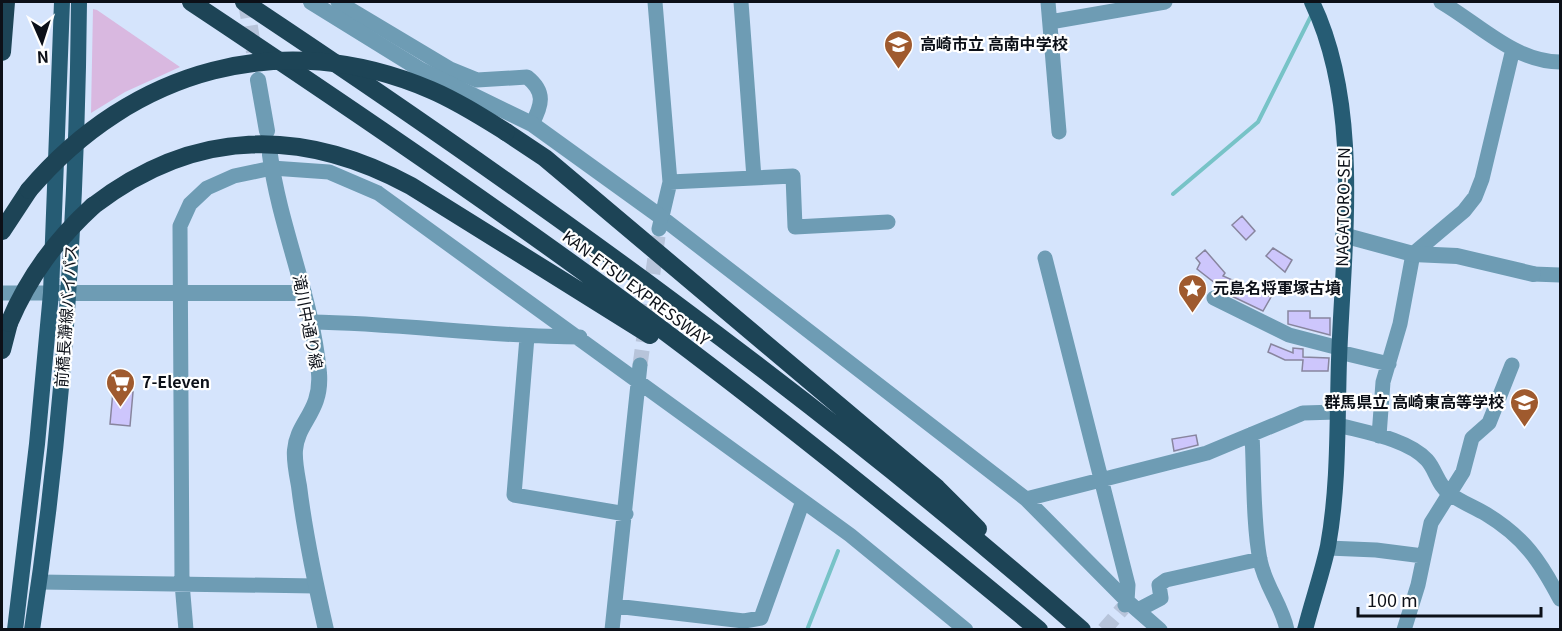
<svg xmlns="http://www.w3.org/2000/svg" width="1562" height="631" font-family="Georgia,'Noto Sans JP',serif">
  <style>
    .green { fill: #d9b8e0 }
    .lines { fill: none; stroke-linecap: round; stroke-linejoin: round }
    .stream { stroke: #77c3c7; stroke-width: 4 }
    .building { fill: #cdc6fc; stroke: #88859e; stroke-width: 1.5 }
    .minor-tunnel { stroke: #b7c4da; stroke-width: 15; stroke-dasharray: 15 8; stroke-linecap: butt }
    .tertiary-tunnel { stroke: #b7c4da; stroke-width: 16; stroke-dasharray: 16 8; stroke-linecap: butt }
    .minor { stroke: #6e9cb4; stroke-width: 15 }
    .tertiary { stroke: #6e9cb4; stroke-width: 16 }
    .primary { stroke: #265c74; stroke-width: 16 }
    .motorway { stroke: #1d4456; stroke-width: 18 }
    .motorway-bridge { stroke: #1d4456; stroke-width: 18 }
    .labels { text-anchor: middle; stroke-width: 4.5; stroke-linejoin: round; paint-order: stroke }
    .poi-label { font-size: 16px; font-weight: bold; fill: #0c1018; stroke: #fff; text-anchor: start }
    .street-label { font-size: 16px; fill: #0c1018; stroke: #fff }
  </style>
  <rect width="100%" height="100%" fill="#d5e4fc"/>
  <path class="green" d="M 93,9 L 97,10 L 180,67 L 125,92 L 91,113 Z"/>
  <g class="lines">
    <path class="stream" d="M 1173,194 L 1258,122 L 1311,16
      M 807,630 L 838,551"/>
  </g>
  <path class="building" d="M 1242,216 L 1255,231 L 1246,240 L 1232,225 Z
    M 1273,248 L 1292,260 L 1285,272 L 1266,256 Z
    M 1205,250 L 1225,273 L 1223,276 L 1271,297 L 1263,311 L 1219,290 L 1220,287 L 1197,269 L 1200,263 L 1196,258 Z
    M 1288,311 L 1310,311 L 1310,318 L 1330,318 L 1330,335 L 1288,324 Z
    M 1271,344 L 1293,353 L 1293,348 L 1303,349 L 1303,357 L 1329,358 L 1328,371 L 1302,371 L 1303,360 L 1285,360 L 1268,352 Z
    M 113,391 L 133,392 L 130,426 L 110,424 Z
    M 1196,435 L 1198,445 L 1174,451 L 1172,439 Z"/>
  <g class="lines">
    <path class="minor-tunnel" d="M 640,365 L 659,229
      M 1104,630 L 1123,608"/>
    <path class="tertiary-tunnel" d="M 246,2 L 254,52"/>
    <path class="minor" d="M 338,2 L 450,69 L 477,80 L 527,77 C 546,92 542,105 532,124
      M 655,2 L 670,182 L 659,229
      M 741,2 L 754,178
      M 1048,2 L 1059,132
      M 1441,2 C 1479,24 1515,62 1560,62
      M 1050,22 L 1165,2
      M 670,182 L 793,176 L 795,227 L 888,222
      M 661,217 L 1026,499 L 1127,601 L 1160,630
      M 1045,258 L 1128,585 L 1127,601 L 1125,605
      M 1533,274 L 1560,275
      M 2,293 L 51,293
      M 1214,298 L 1289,335 L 1339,348
      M 311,322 C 401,323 490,337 580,337
      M 527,337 L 514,495 L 626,514
      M 1339,352 L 1389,364
      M 1338,425 C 1364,432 1408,439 1427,460 C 1436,470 1438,486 1450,494 C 1461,502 1474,507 1486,514 C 1524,537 1540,561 1560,599
      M 1252,434 C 1254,472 1253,524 1260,560 C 1265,586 1282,605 1287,630
      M 1379,436 L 1383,382 L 1400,324 L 1413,254 L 1464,211 L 1475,197 L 1482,179 L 1513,49
      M 1026,499 L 1207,453 L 1303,413 L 1337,412
      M 1328,548 L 1376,550 L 1423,556
      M 40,582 L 316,586
      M 615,606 L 744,621 L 761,618 L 803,501
      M 1138,610 L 1161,598 L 1159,585 L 1166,580 L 1260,559
      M 186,630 L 182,583 L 180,226 L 190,204 L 207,188 L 234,176 L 272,168 L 329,172 L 378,193 L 850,535 L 966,630
      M 612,630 L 640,365
      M 1404,630 L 1418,585 L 1431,523 L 1463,472 L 1472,438 L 1489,423 L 1512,365"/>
    <path class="tertiary" d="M 311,2 L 421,70 L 532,124 L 661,217
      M 258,80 L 267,131
      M 270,155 C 280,229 312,297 319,373 C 322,412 297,422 295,450 C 294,461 297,475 299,486 C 305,535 315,582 326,630
      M 1343,235 L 1413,254 L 1457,256 L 1533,274
      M 56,293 L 304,293"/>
    <path class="primary" d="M 15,630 L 37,444 L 51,293 L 62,2
      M 32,630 C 64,422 77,211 79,2
      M 1305,630 C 1312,602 1322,574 1328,546 C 1339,485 1337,422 1339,360 C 1343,246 1363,108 1312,2"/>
    <path class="motorway" d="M 191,2 C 334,97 476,193 614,294 C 760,401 900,515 1039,630
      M 244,2 C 533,194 821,401 1082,630
      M 2,52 L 6,2
      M 506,132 L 545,158 L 937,488 L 978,529
      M 93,206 C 194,128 302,127 411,186 L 650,335
      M 2,231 L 29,190
      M 2,350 L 9,323"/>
    <path class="motorway-bridge" d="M 29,190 C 132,69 283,26 431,90 C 457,101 482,117 506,132
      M 9,323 C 29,276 56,240 93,206"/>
  </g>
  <defs>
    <symbol id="school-pin" viewBox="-11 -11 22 30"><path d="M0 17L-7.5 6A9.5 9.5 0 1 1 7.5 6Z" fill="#9f5a2e" stroke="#fff"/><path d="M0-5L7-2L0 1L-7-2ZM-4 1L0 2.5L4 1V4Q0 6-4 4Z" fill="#fff"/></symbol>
    <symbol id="sight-pin" viewBox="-11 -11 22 30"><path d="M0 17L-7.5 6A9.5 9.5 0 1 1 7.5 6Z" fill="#9f5a2e" stroke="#fff"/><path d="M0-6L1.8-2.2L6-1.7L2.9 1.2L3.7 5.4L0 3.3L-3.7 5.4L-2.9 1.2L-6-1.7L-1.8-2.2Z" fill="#fff"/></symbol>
    <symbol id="supermarket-pin" viewBox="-11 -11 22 30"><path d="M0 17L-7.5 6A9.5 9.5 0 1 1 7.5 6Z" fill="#9f5a2e" stroke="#fff"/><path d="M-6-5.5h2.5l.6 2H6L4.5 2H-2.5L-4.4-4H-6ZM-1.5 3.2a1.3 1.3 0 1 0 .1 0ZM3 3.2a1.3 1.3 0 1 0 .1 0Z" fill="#fff"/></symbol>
  </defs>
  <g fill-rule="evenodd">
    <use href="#school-pin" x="882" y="28" width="33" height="45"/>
    <use href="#sight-pin" x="1176" y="272" width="33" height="45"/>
    <use href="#supermarket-pin" x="104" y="366" width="33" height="45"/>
    <use href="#school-pin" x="1508" y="386" width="33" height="45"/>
  </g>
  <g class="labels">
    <g class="poi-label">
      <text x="920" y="50">高崎市立 高南中学校</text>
      <text x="1213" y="294">元島名将軍塚古墳</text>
      <text x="142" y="388">7-Eleven</text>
      <text x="1504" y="408" text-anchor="end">群馬県立 高崎東高等学校</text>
    </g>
    <g class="street-label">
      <text transform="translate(1343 207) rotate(-89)" y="6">NAGATORO-SEN</text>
      <text transform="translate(636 288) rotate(37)" y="6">KAN-ETSU EXPRESSWAY</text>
      <text transform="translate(66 316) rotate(-86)" y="6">前橋長瀞線バイパス</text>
      <text transform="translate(308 322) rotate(79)" y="6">滝川中通り線</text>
    </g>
  </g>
  <rect width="1562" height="631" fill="none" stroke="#0c1018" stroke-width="6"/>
  <g transform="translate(42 42) rotate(177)" stroke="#ffffff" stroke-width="4.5" paint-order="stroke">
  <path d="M0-4.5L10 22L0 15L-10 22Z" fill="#0c1018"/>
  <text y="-9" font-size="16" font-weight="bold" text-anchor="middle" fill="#0c1018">N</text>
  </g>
  <path d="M1358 607v9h183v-9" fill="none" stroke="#0c1018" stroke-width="3"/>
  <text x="1367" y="607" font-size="18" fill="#0c1018" stroke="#ffffff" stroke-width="4.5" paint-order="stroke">100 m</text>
</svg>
